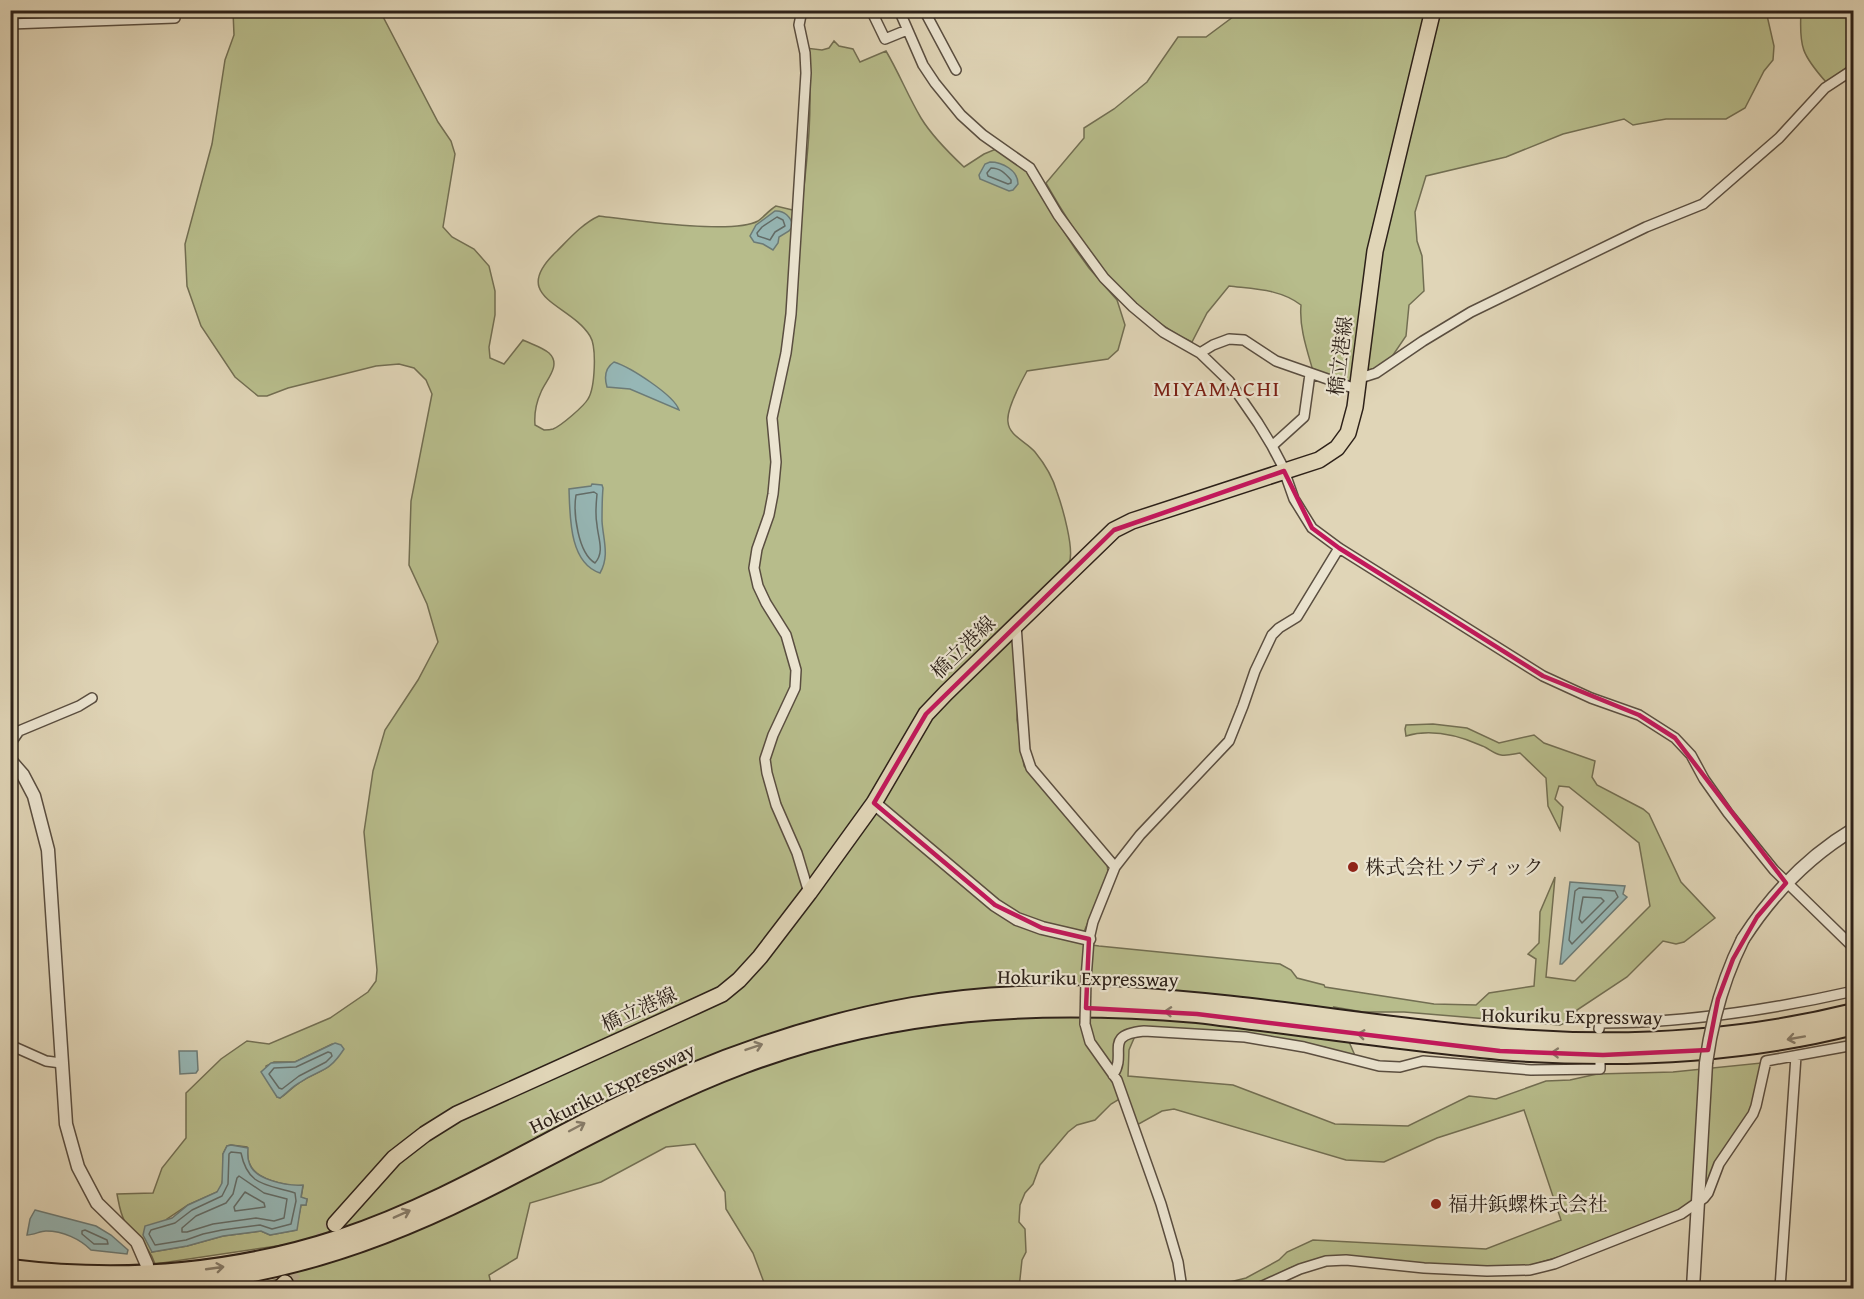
<svg xmlns="http://www.w3.org/2000/svg" width="1864" height="1299" font-family="'Gentium Book Plus','Noto Serif JP',serif">
  <style>
    .green { fill: #b7bc8b; stroke: #726e52; stroke-width: 1.5; fill-rule: evenodd }
    .water { fill: #96b7b6; stroke: #6c7b77; stroke-width: 1.5 }
    .lines { fill: none; stroke-linecap: round; stroke-linejoin: round }
    .shore { stroke: #626c68; stroke-width: 1.5 }
    .stream { stroke: #6c7b77; stroke-width: 2 }
    .primary-tunnel { stroke: #bcb197; stroke-width: 15; stroke-dasharray: 15 8; stroke-linecap: butt }
    .minor-casing { stroke: #5a4e40; stroke-width: 12 }
    .tertiary-casing { stroke: #5a4e40; stroke-width: 15 }
    .primary-casing { stroke: #2d2119; stroke-width: 18 }
    .motorway-casing { stroke: #2d2119; stroke-width: 20 }
    .minor { stroke: #ebe4d0; stroke-width: 9 }
    .tertiary { stroke: #ebe4d0; stroke-width: 12 }
    .primary { stroke: #e0d5b7; stroke-width: 15 }
    .motorway { stroke: #e0d5b7; stroke-width: 16 }
    .minor-bridge-casing { stroke: #5a4e40; stroke-width: 12; stroke-linecap: butt }
    .tertiary-bridge-casing { stroke: #5a4e40; stroke-width: 15; stroke-linecap: butt }
    .minor-bridge { stroke: #ebe4d0; stroke-width: 9 }
    .tertiary-bridge { stroke: #ebe4d0; stroke-width: 12 }
    .oneway { stroke: #867b68 }
    .marked { fill: none; stroke: #c2185b; stroke-width: 4.5; stroke-linejoin: round }
    .poi-dot { fill: #8f2418; stroke: #ebe4d0; stroke-width: 2 }
    .labels { text-anchor: middle; stroke-width: 4.5; stroke-linejoin: round; paint-order: stroke }
    .street-label { font-size: 20px; fill: #2d2119; stroke: #ebe4d0 }
    .poi-label { font-size: 20px; fill: #2d2119; stroke: #ebe4d0; text-anchor: start }
    .quarter-label { font-size: 22px; letter-spacing: 1.5px; fill: #7a1f14; stroke: #ebe4d0 }
  </style>
  <rect width="100%" height="100%" fill="#e0d5b7"/>
  <filter id="stains"><feTurbulence type="fractalNoise" baseFrequency=".00333" numOctaves="4"/><feColorMatrix values="0 0 0 0 .2 0 0 0 0 .09 0 0 0 0 .02 0 0 0 .5 -.17"/></filter>
  <radialGradient id="worn" r=".72"><stop offset=".6" stop-color="#630" stop-opacity="0"/><stop offset="1" stop-color="#630" stop-opacity=".3"/></radialGradient>
  <path class="green" d="M 233,11 L 380,11 L 438,122 L 451,141 L 455,154 L 443,227 L 452,237 L 474,249 L 489,266 L 495,291 L 495,315 L 489,347 L 490,358 L 504,364 L 523,340 C 531,344 542,347 549,353 C 562,365 546,380 541,392 C 536,403 534,413 535,425 L 544,430 C 547,430 550,430 553,429 C 561,426 584,406 588,399 C 595,388 597,347 590,336 C 570,303 507,298 557,251 C 569,239 583,223 599,216 C 631,220 733,235 758,221 C 764,217 769,210 776,206 L 801,212 C 807,163 815,96 806,48 L 822,50 L 829,48 L 834,41 L 839,46 L 853,49 L 860,62 L 886,51 C 899,73 908,96 921,118 C 932,136 948,152 964,167 L 984,154 L 996,149 L 1017,162 L 1032,177 L 1054,216 L 1076,250 L 1089,268 L 1117,300 L 1125,325 L 1118,350 L 1108,359 L 1027,371 C 1021,382 1006,410 1008,422 C 1009,436 1027,442 1035,452 C 1044,463 1053,478 1057,492 C 1062,506 1075,550 1069,563 C 1061,580 1035,600 1021,613 L 1017,720 L 1024,766 L 1107,863 L 1108,873 L 1084,932 L 1084,937 L 1092,945 L 1099,946 L 1280,964 L 1291,970 L 1297,978 L 1324,985 L 1325,987 L 1434,1004 L 1476,1005 L 1489,993 L 1534,986 L 1536,959 L 1528,954 L 1539,943 L 1540,912 L 1555,877 L 1546,977 L 1575,981 L 1650,906 L 1639,843 L 1569,787 L 1559,786 L 1555,799 L 1563,807 L 1560,830 L 1548,806 L 1546,778 L 1520,753 C 1514,754 1507,756 1501,755 C 1494,754 1487,747 1480,745 C 1457,735 1430,729 1406,736 L 1405,729 L 1406,725 L 1433,724 L 1467,728 L 1499,743 L 1534,735 L 1544,743 L 1595,761 L 1592,777 L 1597,785 L 1643,809 L 1649,814 L 1681,882 L 1715,918 L 1684,942 L 1676,944 L 1663,941 L 1627,977 L 1577,1010 L 1575,1019 L 1560,1025 L 1404,1012 L 1363,1012 L 1334,1007 L 1356,1058 L 1324,1047 L 1138,1029 L 1129,1050 L 1128,1076 L 1233,1085 L 1335,1124 L 1408,1126 L 1469,1096 L 1496,1099 L 1546,1081 L 1570,1080 L 1597,1074 L 1673,1072 L 1761,1063 L 1754,1100 L 1746,1118 L 1706,1191 L 1682,1209 L 1572,1253 L 1528,1266 L 1441,1267 L 1325,1258 L 1290,1268 L 1251,1288 L 1225,1288 L 1230,1282 L 1246,1278 L 1279,1260 L 1287,1252 L 1313,1240 L 1486,1249 L 1561,1220 L 1524,1110 L 1437,1138 L 1384,1162 L 1346,1160 L 1174,1109 L 1162,1111 L 1137,1125 L 1126,1095 L 1111,1104 L 1095,1120 L 1077,1125 L 1068,1132 L 1040,1165 L 1033,1184 L 1025,1193 L 1020,1205 L 1019,1222 L 1025,1229 L 1026,1252 L 1022,1260 L 1019,1288 L 766,1288 L 753,1253 L 726,1209 L 725,1192 L 695,1144 L 666,1147 L 601,1182 L 530,1203 L 517,1258 L 489,1275 L 492,1288 L 290,1288 L 295,1277 L 283,1245 L 155,1264 C 149,1244 134,1239 125,1222 C 120,1213 119,1204 117,1194 L 153,1193 L 162,1168 L 186,1138 L 186,1093 L 221,1059 L 247,1041 L 269,1044 L 330,1018 L 368,992 L 376,981 L 377,970 L 364,832 L 373,771 L 385,730 L 418,680 L 438,642 L 427,604 L 409,565 L 411,501 L 432,394 L 426,380 L 414,368 L 399,364 L 376,366 L 288,388 L 267,396 L 258,396 L 235,377 L 201,326 L 187,286 L 185,244 L 212,144 L 225,60 L 234,35 ZM 332,1044 L 343,1049 C 327,1075 320,1068 299,1083 C 292,1087 287,1094 280,1098 L 277,1097 L 266,1066 L 274,1062 L 295,1062 ZM 231,1145 L 247,1147 C 248,1152 247,1158 249,1162 C 254,1180 287,1186 303,1186 L 301,1198 L 307,1199 L 306,1205 L 301,1205 L 296,1230 L 270,1235 L 261,1231 L 223,1236 L 187,1246 L 152,1252 L 167,1219 L 188,1205 L 217,1192 L 221,1188 L 224,1174 L 223,1154 L 227,1146 Z
    M 1241,11 L 1766,11 L 1774,46 L 1773,60 L 1764,71 L 1745,108 L 1726,119 L 1666,119 L 1633,125 L 1624,119 L 1563,134 L 1506,157 L 1426,176 L 1415,212 L 1417,241 L 1422,256 L 1424,291 L 1409,305 L 1406,336 L 1391,358 L 1350,384 L 1313,371 C 1307,350 1299,327 1301,305 C 1280,289 1254,289 1229,286 L 1207,313 L 1192,342 C 1125,310 1082,246 1046,183 L 1084,138 L 1084,128 L 1114,109 L 1147,82 L 1178,37 L 1206,37 Z
    M 1801,11 L 1853,11 L 1853,63 L 1826,82 C 1802,55 1799,47 1801,11 Z
    M 280,1279 L 273,1288 L 236,1288 Z"/>
  <path class="water" d="M 990,162 C 1002,162 1018,170 1018,184 L 1013,190 L 1009,191 L 980,179 L 979,175 L 985,164 Z
    M 775,211 C 784,210 791,217 793,226 L 789,231 L 779,237 L 778,243 L 773,250 L 763,244 L 754,242 L 750,236 L 756,225 Z
    M 614,362 C 630,367 674,395 679,410 L 630,389 L 607,387 C 604,377 605,368 614,362 Z
    M 592,484 L 602,485 L 603,488 C 602,499 602,510 602,521 C 603,539 610,556 600,573 C 569,563 570,516 569,489 L 591,486 Z
    M 1570,882 L 1625,886 L 1623,894 L 1627,897 L 1562,964 L 1560,964 Z
    M 335,1043 L 341,1045 L 344,1049 C 327,1075 320,1068 299,1083 C 292,1087 287,1093 280,1098 L 277,1097 L 261,1072 L 271,1063 L 295,1062 Z
    M 179,1051 L 197,1051 L 198,1070 L 196,1073 L 180,1074 Z
    M 231,1145 L 248,1148 C 248,1152 247,1158 249,1162 C 253,1180 287,1186 303,1185 L 301,1197 L 307,1199 L 306,1205 L 301,1205 L 297,1230 L 270,1235 L 261,1231 L 223,1236 L 187,1246 L 152,1252 L 143,1235 L 145,1226 L 172,1218 L 188,1205 L 217,1192 L 222,1183 L 223,1154 L 227,1146 Z
    M 35,1210 L 96,1226 L 111,1235 L 128,1250 L 127,1254 L 91,1250 C 80,1239 63,1231 46,1231 C 40,1231 34,1235 27,1235 L 30,1219 Z"/>
  <g class="lines">
    <path class="shore" d="M 991,168 C 1000,168 1005,173 1011,180 L 1011,183 L 1008,184 L 988,176 L 987,173 Z
      M 777,217 L 783,220 L 785,226 L 775,232 L 770,240 L 758,236 L 757,233 L 762,227 Z
      M 594,492 L 597,494 C 596,504 595,515 597,525 C 598,538 605,552 595,563 C 578,553 573,513 576,495 Z
      M 1579,888 L 1615,891 L 1618,897 L 1572,944 L 1569,940 L 1575,891 Z
      M 1583,897 L 1601,898 L 1604,901 L 1582,923 L 1579,919 Z
      M 328,1052 L 331,1053 L 332,1056 L 326,1062 L 299,1076 L 282,1089 L 279,1088 L 269,1074 L 274,1068 L 296,1067 Z
      M 231,1152 L 241,1153 C 248,1187 267,1184 295,1193 L 296,1201 L 291,1224 L 272,1229 L 260,1225 L 222,1230 L 203,1234 L 186,1240 L 155,1245 L 149,1234 L 151,1230 L 175,1223 L 192,1210 L 222,1196 L 228,1184 L 229,1154 Z
      M 239,1176 L 264,1193 L 287,1199 L 284,1218 L 274,1221 L 256,1218 L 213,1224 L 187,1232 L 182,1232 L 182,1228 L 196,1216 L 226,1203 L 233,1194 L 237,1178 Z
      M 245,1192 L 264,1203 L 265,1207 L 235,1211 L 234,1207 Z
      M 85,1230 L 107,1240 L 108,1244 L 94,1244 L 82,1234 L 82,1231 Z"/>
    <path class="stream" d="M 28,19 L 151,10"/>
    <path class="primary-tunnel" d="M 285,1283 L 335,1224"/>
    <defs>
      <path id="minor" d="M 802,10 L 799,25 L 805,53 L 806,73 L 791,314 L 786,353 L 772,418 L 776,462 L 773,494 L 769,515 L 757,549 L 754,568 L 758,586 L 766,603 L 786,635 L 796,670 L 795,688 L 773,735 L 765,759 L 767,773 L 776,805 L 797,853 L 809,893
        M 871,10 L 885,39 L 907,30
        M 899,10 L 923,65 L 935,83 L 961,115 L 983,135 L 1030,168 L 1058,215 L 1104,278 L 1133,307 L 1163,332 L 1200,353 L 1229,381 L 1258,423 L 1272,446 L 1282,465 L 1294,499 L 1312,528 L 1339,548 L 1543,676 L 1591,698 L 1639,715 L 1675,738 L 1691,755 L 1704,779 L 1728,813 L 1774,870 L 1854,948
        M 924,10 L 956,70
        M 10,24 L 175,18
        M 1200,353 L 1213,345 L 1229,339 L 1244,340 L 1276,361 L 1356,389
        M 1357,379 L 1376,373 L 1423,341 L 1471,312 L 1646,227 L 1703,204 L 1779,138 L 1825,88 L 1854,69
        M 1272,446 L 1304,417 L 1310,374
        M 1016,625 L 1025,750 L 1031,768 L 1115,867
        M 10,744 L 19,731 L 79,706 L 92,698
        M 1086,979 L 1089,939 L 1093,922 L 1115,867 L 1140,835 L 1229,741 L 1243,706 L 1255,671 L 1272,635 L 1279,628 L 1297,617 L 1339,548
        M 1085,1024 L 1090,1042 L 1117,1080 L 1161,1204 L 1178,1262 L 1181,1282 L 1179,1288
        M 1599,1029 L 1600,1023 C 1686,1023 1770,1010 1854,991
        M 10,1045 L 46,1061 L 61,1063
        M 1113,1075 C 1128,1053 1102,1035 1144,1031 L 1245,1037 L 1304,1047 L 1379,1066 L 1400,1067 L 1423,1061 L 1531,1070 L 1600,1069 L 1600,1063
        M 1258,1288 L 1300,1269 L 1326,1261 L 1346,1260 L 1424,1268 L 1487,1271 L 1530,1270 L 1554,1264 L 1681,1214 L 1704,1198 L 1708,1193 L 1719,1164 L 1753,1114 L 1756,1106 L 1766,1061 L 1854,1045
        M 1780,1288 L 1796,1056"/>
      <path id="tertiary" d="M 10,760 L 23,775 L 34,796 L 48,850 L 66,1124 L 78,1167 L 97,1203 L 137,1242 L 147,1265
        M 874,803 L 995,905 L 1017,919 L 1042,928 L 1089,939
        M 1743,939 C 1772,894 1807,857 1854,829
        M 1693,1288 L 1706,1063"/>
      <path id="primary" d="M 335,1224 L 394,1158 L 425,1134 L 457,1114 L 696,1006 L 722,994 L 739,980 L 760,957 L 809,893 L 874,803 L 926,714 L 946,693 L 1114,530 L 1132,521 L 1319,460 L 1337,448 L 1348,433 L 1355,407 L 1375,251 L 1433,10
        M 280,1288 L 285,1283"/>
      <path id="motorway" d="M 10,1268 C 123,1282 233,1273 340,1238 C 434,1207 520,1155 607,1111 C 705,1062 806,1025 913,1006 C 1107,972 1300,1019 1493,1036 C 1613,1047 1737,1041 1854,1012
        M 10,1282 C 184,1299 319,1272 474,1195 C 564,1151 650,1100 743,1065 C 894,1008 1038,1001 1197,1014 C 1298,1026 1399,1042 1500,1051 C 1618,1060 1739,1055 1854,1026"/>
    </defs>
    <use href="#minor" class="minor-casing"/>
    <use href="#tertiary" class="tertiary-casing"/>
    <use href="#primary" class="primary-casing"/>
    <use href="#motorway" class="motorway-casing"/>
    <use href="#minor" class="minor"/>
    <use href="#tertiary" class="tertiary"/>
    <use href="#primary" class="primary"/>
    <use href="#motorway" class="motorway"/>
    <defs>
      <path id="minor-bridge" d="M 1085,1024 L 1086,979"/>
      <path id="tertiary-bridge" d="M 1706,1063 C 1712,1019 1723,979 1743,939"/>
    </defs>
    <use href="#minor-bridge" class="minor-bridge-casing"/>
    <use href="#tertiary-bridge" class="tertiary-bridge-casing"/>
    <use href="#minor-bridge" class="minor-bridge"/>
    <use href="#tertiary-bridge" class="tertiary-bridge"/>
  </g>
  <defs><path id="oneway-shaft" d="M-6 0H5M1.5-3L5.5 0L1.5 3" fill="none" stroke-width="1.6" stroke-linecap="round" stroke-linejoin="round" transform="scale(1.5)"/></defs>
  <g class="oneway">
    <use href="#oneway-shaft" transform="translate(1173 1012) rotate(-176)"/>
    <use href="#oneway-shaft" transform="translate(1366 1035) rotate(-173)"/>
    <use href="#oneway-shaft" transform="translate(1796 1038) rotate(170)"/>
    <use href="#oneway-shaft" transform="translate(754 1047) rotate(-19)"/>
    <use href="#oneway-shaft" transform="translate(1560 1053) rotate(-178)"/>
    <use href="#oneway-shaft" transform="translate(577 1127) rotate(-28)"/>
    <use href="#oneway-shaft" transform="translate(402 1214) rotate(-24)"/>
    <use href="#oneway-shaft" transform="translate(215 1268) rotate(-8)"/>
  </g>
  <path class="marked" d="M 1284,471 L 1312,528 L 1339,548 L 1543,676 L 1639,715 L 1675,738 L 1786,883 L 1757,917 L 1733,959 L 1718,999 L 1708,1050 L 1603,1055 L 1500,1051 L 1197,1014 L 1086,1008 L 1089,939 L 1042,928 L 995,905 L 874,803 L 926,714 L 1114,530 Z"/>
  <g class="poi-dot">
    <circle cx="1353" cy="867" r="6"/>
    <circle cx="1436" cy="1204" r="6"/>
  </g>
  <g class="labels">
    <g class="street-label">
      <text transform="translate(1340 356) rotate(-83)" y="7">橋立港線</text>
      <text transform="translate(963 647) rotate(-44)" y="7">橋立港線</text>
      <text transform="translate(1088 978) rotate(1)" y="7">Hokuriku Expressway</text>
      <text transform="translate(639 1009) rotate(-24)" y="7">橋立港線</text>
      <text transform="translate(1572 1016) rotate(1)" y="7">Hokuriku Expressway</text>
      <text transform="translate(612 1088) rotate(-26)" y="7">Hokuriku Expressway</text>
    </g>
    <g class="poi-label">
      <text x="1365" y="874">株式会社ソディック</text>
      <text x="1448" y="1211">福井鋲螺株式会社</text>
    </g>
    <g class="quarter-label">
      <text x="1217" y="396">MIYAMACHI</text>
    </g>
  </g>
  <rect width="1864" height="1299" fill="none" stroke="#e0d5b7" stroke-width="36"/>
  <rect x="12" y="12" width="1840" height="1275" fill="none" stroke="#2d2119" stroke-width="3"/>
  <rect x="18" y="18" width="1828" height="1263" fill="none" stroke="#2d2119" stroke-width="1.5"/>
  <rect width="100%" height="100%" filter="url(#stains)"/>
  <rect width="100%" height="100%" fill="url(#worn)"/>
</svg>
